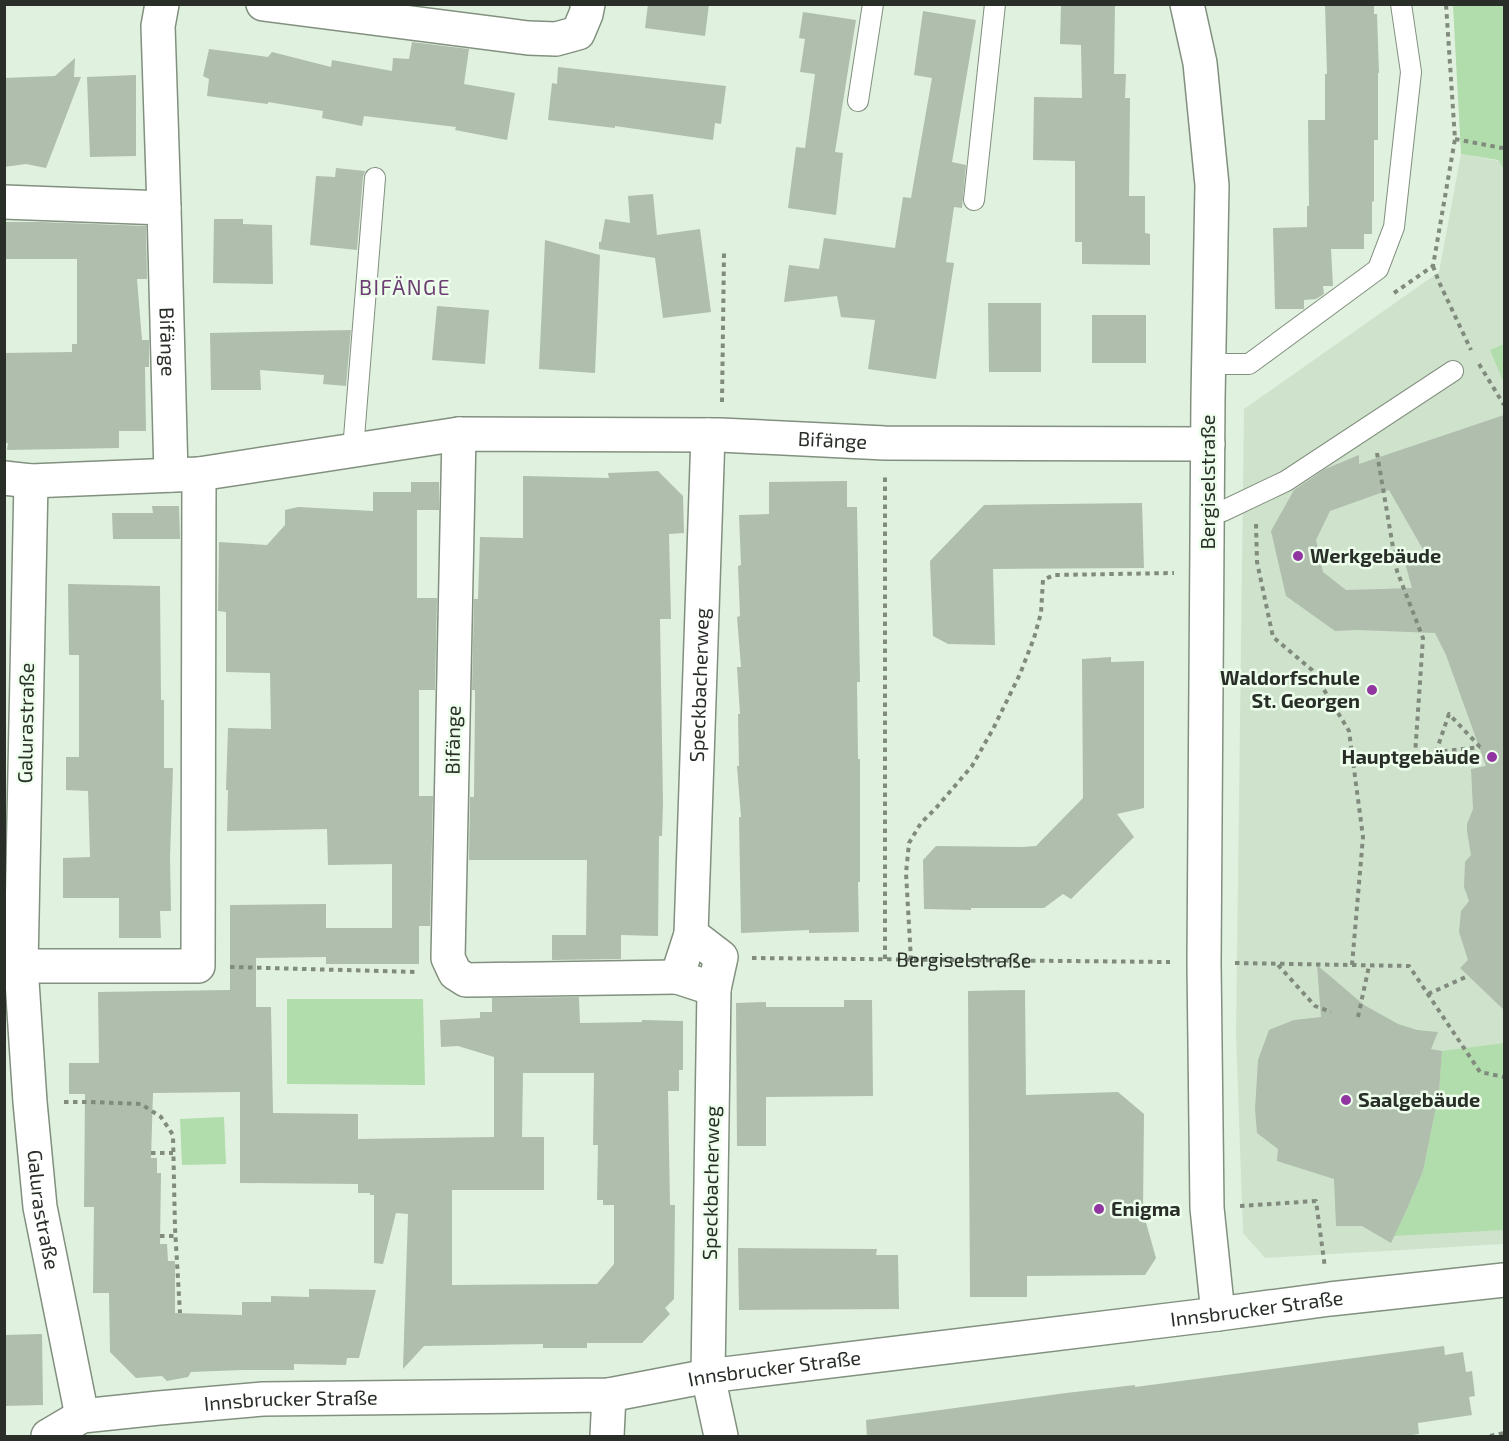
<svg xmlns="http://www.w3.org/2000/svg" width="1509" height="1441" font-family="'Exo 2',sans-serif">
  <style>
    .built { fill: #cfe3cc }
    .green { fill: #b1dcab }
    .building { fill: #afbead; fill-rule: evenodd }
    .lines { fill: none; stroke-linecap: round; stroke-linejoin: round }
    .lane-casing { stroke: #82907f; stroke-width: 22 }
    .street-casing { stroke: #82907f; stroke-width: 36 }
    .path { stroke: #808b7e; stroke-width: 4; stroke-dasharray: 4.5 4.5; stroke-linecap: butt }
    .lane { stroke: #fff; stroke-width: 20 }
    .street { stroke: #fff; stroke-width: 33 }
    .poi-dot { fill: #9135a0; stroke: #eefeec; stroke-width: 2 }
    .labels { text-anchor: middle; stroke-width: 5; stroke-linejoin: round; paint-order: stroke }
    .street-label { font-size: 20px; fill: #292f28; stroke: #eefeec }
    .poi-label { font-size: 20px; font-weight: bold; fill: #292f28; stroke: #eefeec; text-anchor: start }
    .neighbourhood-label { font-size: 21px; letter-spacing: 1.5px; fill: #6c3e73; stroke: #eefeec }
  </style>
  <rect width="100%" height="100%" fill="#e1f1df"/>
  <path class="built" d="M 1461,154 L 1499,161 L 1504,170 L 1504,1244 L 1265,1258 L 1243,1233 L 1236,1034 L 1244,409 L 1439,272 Z"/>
  <path class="green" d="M 1453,5 L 1504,5 L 1504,170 L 1498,160 L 1461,154 Z
    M 1504,344 L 1504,383 L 1490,350 Z
    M 287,999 L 423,999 L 425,1085 L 287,1084 Z
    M 1504,1043 L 1504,1230 L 1394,1236 L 1407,1209 L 1423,1171 L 1439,1092 L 1442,1051 Z
    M 224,1117 L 226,1164 L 182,1165 L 180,1119 Z"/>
  <path class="building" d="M 648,4 L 709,4 L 705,36 L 645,28 Z
    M 1061,4 L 1115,4 L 1114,74 L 1126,74 L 1125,98 L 1130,98 L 1129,196 L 1145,196 L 1145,233 L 1150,234 L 1150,265 L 1082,264 L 1082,242 L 1075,242 L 1075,161 L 1033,160 L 1034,97 L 1082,98 L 1081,45 L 1060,44 Z
    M 1325,4 L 1374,4 L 1374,14 L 1377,14 L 1379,73 L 1378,73 L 1378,140 L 1374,140 L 1374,201 L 1372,202 L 1372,234 L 1364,234 L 1364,249 L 1331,249 L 1333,286 L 1323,286 L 1324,294 L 1316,299 L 1304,300 L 1304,309 L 1275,309 L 1273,228 L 1307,227 L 1307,206 L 1309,206 L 1308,120 L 1325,120 L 1325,74 L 1327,74 Z
    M 923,11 L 976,20 L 952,162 L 966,165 L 962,208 L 954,207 L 946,262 L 954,263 L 936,379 L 868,369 L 875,320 L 841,317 L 837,296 L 784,302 L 789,265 L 819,269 L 824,238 L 895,248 L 903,197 L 911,198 L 932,78 L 914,75 Z
    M 803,12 L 856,20 L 835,152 L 843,153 L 836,215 L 788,208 L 796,147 L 805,148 L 815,74 L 800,72 L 805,39 L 799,38 Z
    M 412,42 L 469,49 L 464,84 L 515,93 L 507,140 L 455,130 L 456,127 L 364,116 L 362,126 L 322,118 L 323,111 L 268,102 L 268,104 L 207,96 L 209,79 L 203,76 L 209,49 L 268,57 L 272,52 L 331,67 L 332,60 L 392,71 L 393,58 L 409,59 Z
    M 75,58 L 74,77 L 81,77 L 46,168 L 26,164 L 4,167 L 4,78 L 55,76 Z
    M 558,67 L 726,86 L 721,124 L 715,123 L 713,140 L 615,126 L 615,128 L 548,120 L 552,83 L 557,84 Z
    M 136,75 L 136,156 L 90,157 L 87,77 Z
    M 336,168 L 365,171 L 363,177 L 357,250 L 310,245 L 316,176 L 335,177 Z
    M 653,194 L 657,235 L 700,229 L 711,312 L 663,318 L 655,258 L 599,249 L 599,242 L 601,242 L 605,219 L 630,223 L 628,196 Z
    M 214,219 L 243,219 L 243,224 L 272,225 L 273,284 L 213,283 Z
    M 4,222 L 41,222 L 146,226 L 147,279 L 137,279 L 142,340 L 149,340 L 149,367 L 145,367 L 146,431 L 119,431 L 119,448 L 7,450 L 8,443 L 4,443 L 4,353 L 72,352 L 72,344 L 77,344 L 77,259 L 4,259 Z
    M 545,240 L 600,255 L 595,373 L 539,369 Z
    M 988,303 L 1041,303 L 1041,372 L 989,372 Z
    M 437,306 L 489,310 L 485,364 L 432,360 Z
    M 1092,315 L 1146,315 L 1146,363 L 1092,363 Z
    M 351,330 L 346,386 L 323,384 L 324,375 L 260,370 L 261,390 L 211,390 L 210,333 Z
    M 1504,415 L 1504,1010 L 1460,968 L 1468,960 L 1459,932 L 1461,911 L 1469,901 L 1464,887 L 1465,862 L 1471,855 L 1467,831 L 1467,824 L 1473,809 L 1471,769 L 1486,766 L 1446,655 L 1435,633 L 1357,630 L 1335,631 L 1286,596 L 1271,531 L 1294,490 L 1325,469 L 1359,455 L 1359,464 ZM 1389,490 L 1425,553 L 1405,563 L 1412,588 L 1346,590 L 1323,572 L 1316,540 L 1330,511 Z
    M 658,471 L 683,496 L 684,533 L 669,534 L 671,619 L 660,619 L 663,803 L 662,836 L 659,836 L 658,936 L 621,935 L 621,959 L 552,960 L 552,935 L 586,935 L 587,860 L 469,860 L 470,797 L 474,797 L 475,705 L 475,690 L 472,690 L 474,599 L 478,599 L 480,537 L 523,538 L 523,476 L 609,478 L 608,473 Z
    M 847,481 L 847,507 L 857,507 L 860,682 L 857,682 L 858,759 L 860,759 L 860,882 L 858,882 L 859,932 L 809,933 L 809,930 L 741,933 L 739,817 L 741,817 L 737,766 L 739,766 L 738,714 L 740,714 L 737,667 L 741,667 L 737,617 L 740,616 L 738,566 L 741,565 L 739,515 L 769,514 L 769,482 Z
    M 411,482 L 439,482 L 439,510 L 417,510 L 417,598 L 437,598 L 435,690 L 419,690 L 419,796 L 433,796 L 430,926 L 419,926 L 419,964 L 326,964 L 326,957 L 256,958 L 256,1007 L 271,1007 L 273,1113 L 358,1114 L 358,1139 L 494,1137 L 494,1057 L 458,1046 L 441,1047 L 440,1020 L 480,1018 L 480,1012 L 492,1012 L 492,998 L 579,997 L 580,1023 L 642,1022 L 642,1020 L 683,1021 L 683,1070 L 679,1070 L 679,1091 L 668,1091 L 670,1205 L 675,1205 L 674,1299 L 665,1308 L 670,1314 L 642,1343 L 587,1343 L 587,1348 L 543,1348 L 543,1344 L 424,1346 L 403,1369 L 408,1214 L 396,1213 L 383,1264 L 374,1263 L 374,1195 L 370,1195 L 370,1193 L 358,1193 L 358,1184 L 240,1183 L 240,1092 L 153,1093 L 151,1158 L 157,1158 L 157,1173 L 161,1173 L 160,1244 L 167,1244 L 168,1261 L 175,1261 L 175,1313 L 242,1315 L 242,1302 L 271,1302 L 271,1296 L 309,1297 L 309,1289 L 376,1290 L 359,1358 L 347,1358 L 346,1365 L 294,1364 L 294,1370 L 242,1370 L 191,1372 L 188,1377 L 167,1381 L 162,1376 L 136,1378 L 110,1352 L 109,1293 L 93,1293 L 94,1207 L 84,1207 L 85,1094 L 69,1094 L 69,1063 L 99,1063 L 98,992 L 230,990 L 230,905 L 326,904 L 326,928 L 392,928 L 392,864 L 328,865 L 327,829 L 227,831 L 228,790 L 226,790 L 228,728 L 271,729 L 270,673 L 226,672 L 226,612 L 218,611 L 219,542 L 267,545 L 285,525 L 285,510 L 298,507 L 373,511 L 373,492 L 411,492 ZM 523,1073 L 594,1073 L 593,1145 L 598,1145 L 597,1200 L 603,1200 L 603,1205 L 614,1205 L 614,1264 L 597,1284 L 452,1285 L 452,1190 L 544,1190 L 544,1137 L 522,1137 Z
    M 1142,503 L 1144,568 L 993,569 L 995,645 L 948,644 L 933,636 L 930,561 L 984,505 Z
    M 152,506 L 179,506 L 180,539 L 113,539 L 112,513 L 153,513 Z
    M 68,584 L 160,586 L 161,700 L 164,700 L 164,768 L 173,768 L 170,857 L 171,911 L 160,911 L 161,938 L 119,938 L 119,898 L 63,898 L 63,858 L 90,857 L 88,791 L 66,790 L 66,757 L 79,757 L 79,655 L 69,655 Z
    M 1111,657 L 1111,662 L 1144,661 L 1144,808 L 1117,814 L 1134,837 L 1071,899 L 1063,894 L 1044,908 L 971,908 L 971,910 L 924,909 L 923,860 L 936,846 L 1022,847 L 1036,846 L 1083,798 L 1082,659 Z
    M 1317,965 L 1364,1005 L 1398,1024 L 1417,1030 L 1438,1032 L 1431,1049 L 1442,1051 L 1439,1092 L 1423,1171 L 1407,1209 L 1391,1243 L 1362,1226 L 1336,1226 L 1334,1179 L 1277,1161 L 1278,1149 L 1257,1133 L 1255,1109 L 1258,1060 L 1269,1030 L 1294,1020 L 1321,1017 Z
    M 1025,990 L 1026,1095 L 1118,1092 L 1144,1114 L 1143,1212 L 1156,1258 L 1145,1275 L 1027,1276 L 1027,1297 L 970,1297 L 968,991 Z
    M 844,1000 L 872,1000 L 873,1096 L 766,1097 L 766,1146 L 737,1146 L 736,1003 L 766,1002 L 766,1007 L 844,1007 Z
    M 738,1248 L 877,1249 L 876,1255 L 898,1255 L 899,1309 L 739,1310 Z
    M 42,1334 L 43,1405 L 4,1406 L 4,1335 Z
    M 1444,1346 L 1445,1355 L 1463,1352 L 1466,1372 L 1472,1371 L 1475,1396 L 1469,1397 L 1472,1415 L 1418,1423 L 1419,1434 L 1397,1437 L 867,1437 L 866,1420 L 1066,1393 L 1135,1385 L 1135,1387 L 1287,1367 Z"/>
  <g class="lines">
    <defs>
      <path id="lane" d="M 858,101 L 873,4
        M 974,200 L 995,4
        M 1209,364 L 1249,364 L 1378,269 L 1394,227 L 1411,72 L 1401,4
        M 353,450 L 375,178
        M 1207,513 L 1223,511 L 1286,481 L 1453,371"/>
      <g id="street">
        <path d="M 162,4 L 158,26 L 164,208"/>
        <path d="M 263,4 L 528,38 L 556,39 L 578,33 L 586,14 L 588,4"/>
        <path d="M 1187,4 L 1200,63 L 1212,185 L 1208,399 L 1204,963 L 1207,1208 L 1218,1314"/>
        <path id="s2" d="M 4,202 L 164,208 L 171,475"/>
        <path d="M 459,434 L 448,958 L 455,973 L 466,980 L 677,977"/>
        <path id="s3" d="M 4,478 L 31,481 L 199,474 L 459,434 L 720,435 L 885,443 L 1208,444"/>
        <path id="s4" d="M 31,481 L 21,966 L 30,1102 L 40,1207 L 82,1416"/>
        <path id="s5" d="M 691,934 L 708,435"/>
        <path d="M 691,934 L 721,957 L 714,989 L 677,977 Z"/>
        <path d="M 21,966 L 198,966 L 199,474"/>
        <path d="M 714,989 L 708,1376 L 721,1436"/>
        <path id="s6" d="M 48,1436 L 82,1416 L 159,1408 L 263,1399 L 609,1395 L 708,1376 L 1218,1314 L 1330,1299 L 1504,1280"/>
        <path d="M 607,1436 L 609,1395"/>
      </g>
    </defs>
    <use href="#lane" class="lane-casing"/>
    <use href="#street" class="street-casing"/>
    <g class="path">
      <path d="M 1455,139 L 1502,148 L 1504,152"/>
      <path d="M 1433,266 L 1439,282 L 1471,350"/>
      <path d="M 1394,293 L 1433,266 L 1455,139 L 1446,4"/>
      <path d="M 1479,364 L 1504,405"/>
      <path d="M 722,402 L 724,253"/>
      <path d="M 1377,453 L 1397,571 L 1423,638 L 1415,755"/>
      <path d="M 1256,524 L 1257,562 L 1273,637 L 1312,670 L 1349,731 L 1363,837 L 1352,965"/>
      <path d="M 1436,752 L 1449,714 L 1480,747"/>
      <path d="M 1354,764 L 1436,752 L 1480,747"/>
      <path id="s1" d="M 752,958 L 1170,962"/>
      <path d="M 885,959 L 885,474"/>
      <path d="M 911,960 L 906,873 L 909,843 L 921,823 L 936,808 L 972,766 L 993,729 L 1020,674 L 1034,638 L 1041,613 L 1043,580 L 1054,575 L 1174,573"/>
      <path d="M 1235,963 L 1409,966 L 1480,1072 L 1504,1077"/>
      <path d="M 1278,965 L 1315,1006 L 1331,1012"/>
      <path d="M 230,967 L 418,972"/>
      <path d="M 1428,994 L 1468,976"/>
      <path d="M 1358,1017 L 1369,966"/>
      <path d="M 64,1102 L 91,1102 L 141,1104 L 161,1117 L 173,1135 L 175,1228 L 180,1313"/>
      <path d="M 151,1153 L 173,1153"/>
      <path d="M 1240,1206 L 1316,1201 L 1325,1268"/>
      <path d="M 160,1236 L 175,1236"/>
      <path d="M 1490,1436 L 1504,1433"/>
    </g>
    <use href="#lane" class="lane"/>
    <use href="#street" class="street"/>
  </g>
  <g class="poi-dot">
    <circle cx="1298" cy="556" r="6"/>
    <circle cx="1372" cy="690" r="6"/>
    <circle cx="1492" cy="757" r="6"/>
    <circle cx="1346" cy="1100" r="6"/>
    <circle cx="1099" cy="1209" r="6"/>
  </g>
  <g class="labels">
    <g class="street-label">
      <text dy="7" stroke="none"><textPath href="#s2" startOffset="294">Bifänge</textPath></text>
      <text dy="7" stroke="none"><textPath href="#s3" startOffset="832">Bifänge</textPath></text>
      <text transform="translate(1208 482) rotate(-90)" y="7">Bergiselstraße</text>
      <text dy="7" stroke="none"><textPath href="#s5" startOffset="249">Speckbacherweg</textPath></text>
      <text transform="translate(26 723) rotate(-89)" y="7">Galurastraße</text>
      <text transform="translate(453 740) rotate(-89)" y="7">Bifänge</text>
      <text dy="7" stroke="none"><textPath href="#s1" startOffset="212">Bergiselstraße</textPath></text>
      <text transform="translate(711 1183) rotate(-89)" y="7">Speckbacherweg</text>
      <text dy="7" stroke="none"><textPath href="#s4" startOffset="730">Galurastraße</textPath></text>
      <text dy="7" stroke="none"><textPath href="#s6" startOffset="1221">Innsbrucker Straße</textPath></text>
      <text dy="7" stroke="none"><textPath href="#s6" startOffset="735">Innsbrucker Straße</textPath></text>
      <text dy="7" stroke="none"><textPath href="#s6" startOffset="249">Innsbrucker Straße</textPath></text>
    </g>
    <g class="poi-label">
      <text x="1310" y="563">Werkgebäude</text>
      <text x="1360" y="685" text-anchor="end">Waldorfschule<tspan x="1360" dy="23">St. Georgen</tspan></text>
      <text x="1480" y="764" text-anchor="end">Hauptgebäude</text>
      <text x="1358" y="1107">Saalgebäude</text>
      <text x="1111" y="1216">Enigma</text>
    </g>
    <g class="neighbourhood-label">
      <text x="405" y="295">BIFÄNGE</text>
    </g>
  </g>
  <rect width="1509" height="1441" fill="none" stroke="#292f28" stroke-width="12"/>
</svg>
